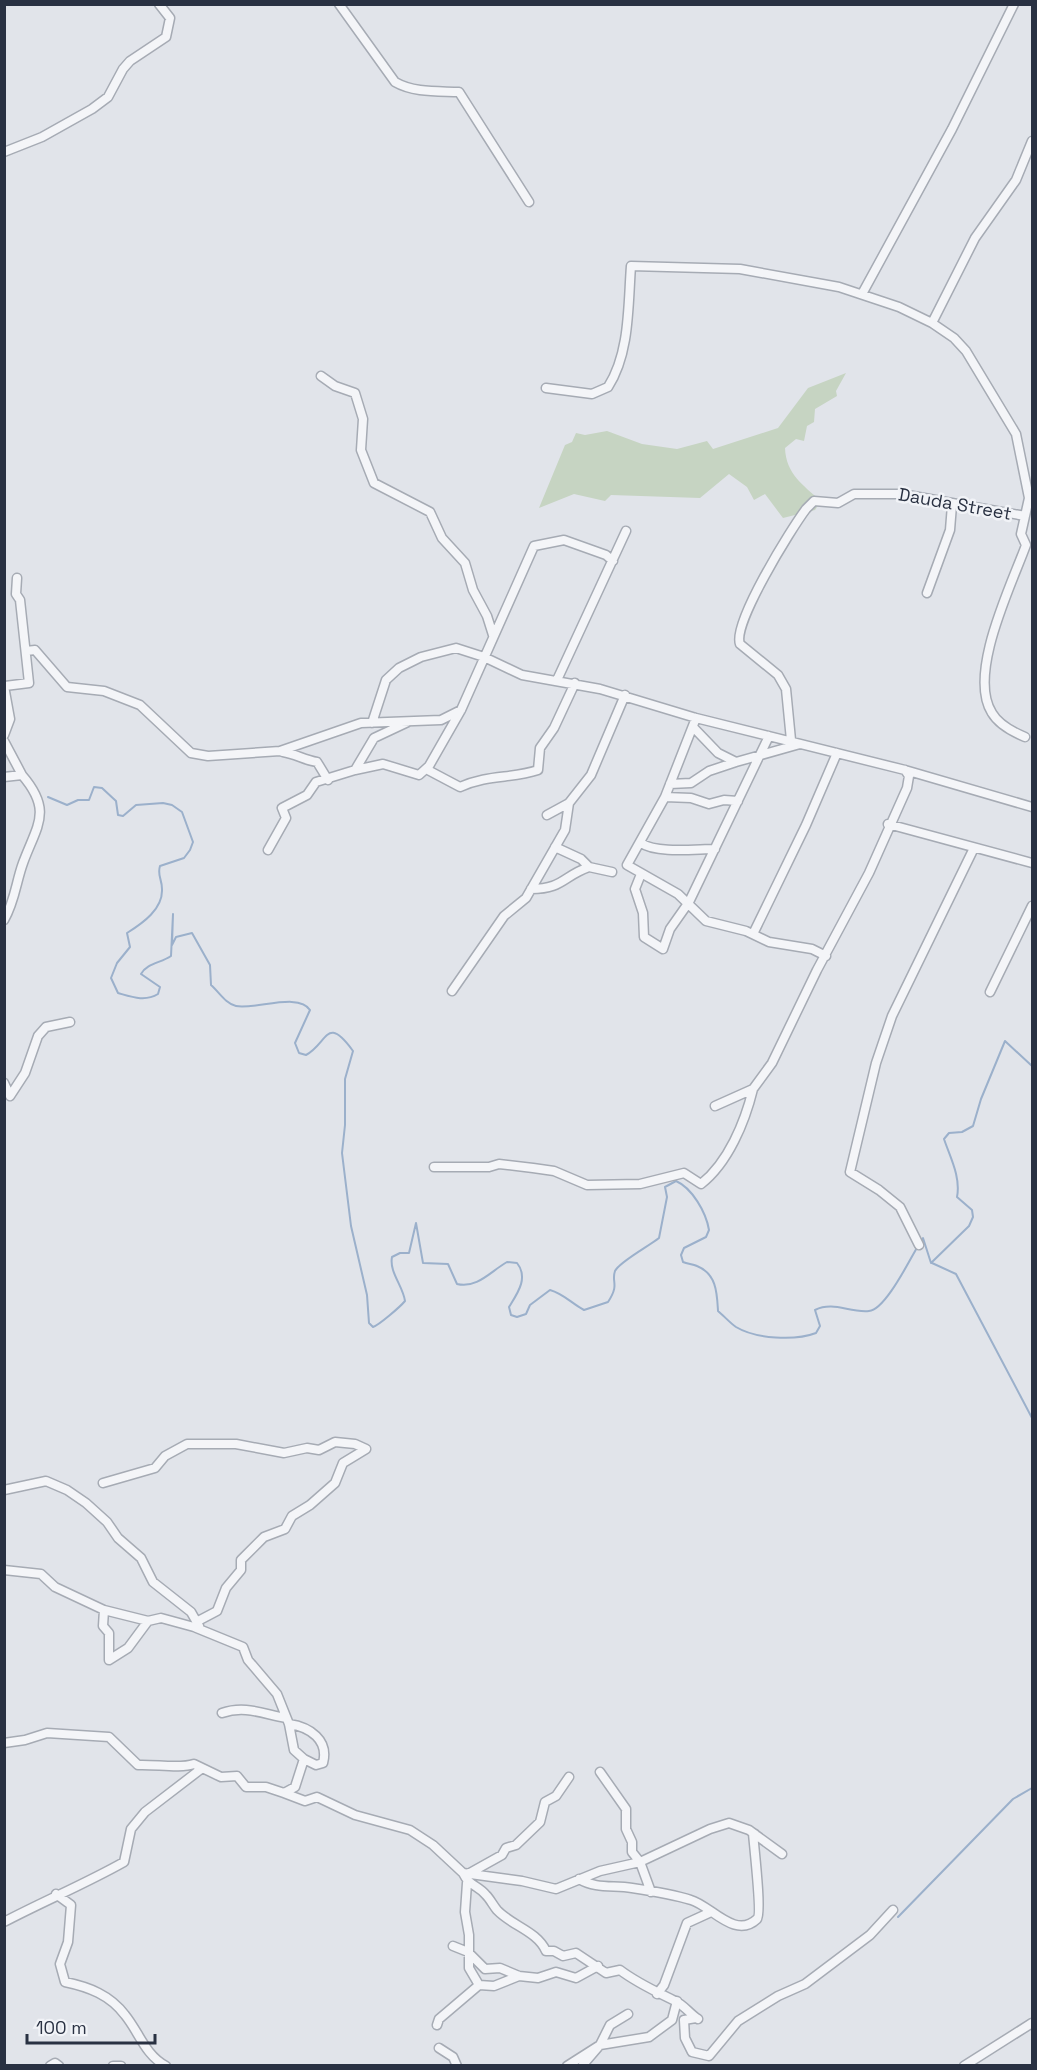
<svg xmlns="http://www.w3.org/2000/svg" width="1037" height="2070" font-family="'Space Grotesk',sans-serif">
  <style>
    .green { fill: #c6d4c2 }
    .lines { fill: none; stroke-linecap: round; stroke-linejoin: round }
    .stream { stroke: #9bb0cb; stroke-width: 2 }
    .minor-casing { stroke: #a6abb4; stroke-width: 11 }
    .minor { stroke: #f4f5f8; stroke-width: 8 }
    .labels { text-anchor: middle; stroke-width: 5; stroke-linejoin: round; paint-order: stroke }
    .street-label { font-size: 18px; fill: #293142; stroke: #f1f3f7 }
  </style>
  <rect width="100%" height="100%" fill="#e1e4ea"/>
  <path class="green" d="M 846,373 L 836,391 L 837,396 L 815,409 L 814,422 L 807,426 L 804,441 L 796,439 L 785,448 C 786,474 803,485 821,501 L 815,510 L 783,518 L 765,494 L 754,500 L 747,487 L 729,474 L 700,498 L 611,495 L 605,501 L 574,494 L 539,508 L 565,445 L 572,442 L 576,433 L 585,435 L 607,431 L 642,444 L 677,449 L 707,441 L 713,449 L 778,428 L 808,388 Z"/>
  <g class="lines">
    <path class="stream" d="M 48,797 L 67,805 L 78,800 L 89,800 L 94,787 L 102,788 L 116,801 L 118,815 L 123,816 L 136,805 L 163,803 L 172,805 L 182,812 L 193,842 L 190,850 L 184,858 L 160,866 C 157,875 162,879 162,889 C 163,909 143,923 127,933 L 130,947 L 117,963 L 111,978 L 118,993 C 132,997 145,1002 158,994 L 160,987 L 141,974 C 147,963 161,963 171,956 L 173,914 L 172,945 L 176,937 L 192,933 L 210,965 L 211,985 C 219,992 226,1004 236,1006 C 255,1010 299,992 310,1010 L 295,1043 L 299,1053 L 306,1055 C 328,1043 326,1014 353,1051 L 345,1079 L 345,1125 L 342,1153 L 351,1226 L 367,1295 L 369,1323 L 373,1327 C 379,1325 400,1307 405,1301 C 403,1286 389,1272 392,1257 L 400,1253 L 409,1253 L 416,1223 L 423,1263 L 448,1264 L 457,1284 C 477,1289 491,1271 507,1262 L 517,1263 C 529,1278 517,1294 509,1307 L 511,1315 L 517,1317 L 526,1314 L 530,1305 L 550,1290 C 564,1294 571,1303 584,1310 L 608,1302 C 620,1284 611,1282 615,1271 C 619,1262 649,1246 659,1238 L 667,1197 L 665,1187 L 676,1181 C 692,1188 706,1212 709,1230 L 706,1237 L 684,1248 L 681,1255 L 683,1262 C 688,1264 693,1264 697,1266 C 717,1274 717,1294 718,1311 C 724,1316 730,1323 736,1327 C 756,1339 795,1341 816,1333 L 820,1326 L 815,1310 C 834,1301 849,1313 869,1311 C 885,1310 909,1261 918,1246
      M 1032,1114 L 1032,1124
      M 921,1241 L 923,1238 L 931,1263 L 969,1226 L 973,1217 L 972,1210 L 957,1197 C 961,1177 950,1157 944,1139 L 949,1133 L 962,1132 L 973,1126 L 981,1099 L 1005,1041 L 1032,1066
      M 932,1263 L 956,1274 L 1032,1418
      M 898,1917 L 1013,1799 L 1032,1788"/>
    <defs>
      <path id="minor" d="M 339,4 L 395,82 C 414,93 438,91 459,92 L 529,202
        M 4,152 L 42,137 L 92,109 L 108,97 L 123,69 L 130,61 L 166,37 L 170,18 L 159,4
        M 862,294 L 952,129 L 1014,4
        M 932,323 L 975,238 L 1016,180 L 1032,141
        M 321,376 L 335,386 L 355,393 L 363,419 L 361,450 L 374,483 L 430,512 L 442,538 L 465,563 L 473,590 L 487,616 L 493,635
        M 546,388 L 592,394 L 608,387 C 630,353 628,305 631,266 L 740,269 L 839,287 L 899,307 L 932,323 L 954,338 L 966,351 L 1016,434 L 1029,498 L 1021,534 L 1026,545 C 1012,584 967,674 992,713 C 999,725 1013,732 1025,737
        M 927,593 L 950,530 L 952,505
        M 26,651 L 35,650 L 67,687 L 104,691 L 140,705 L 191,753 L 208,756 L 280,751 L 361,723 L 441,720 L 461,710
        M 557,680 L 626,531
        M 4,686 L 10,719 L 4,735
        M 5,686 L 29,683 L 20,600 L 16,594 L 17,578
        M 696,718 L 665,797 L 627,865 L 678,894 L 706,921 L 746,931 L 769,942 L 812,949 L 826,956
        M 372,723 L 386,680 L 399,668 L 421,657 L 456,648 L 484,657 L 522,675 L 600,689 L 696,718 L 905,770 L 1032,807
        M 693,727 L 718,753 L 736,762 L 800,744
        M 791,740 L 786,689 L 778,675 L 740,644 C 732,624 791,529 806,509 L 814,501 L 838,503 L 854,494 L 902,494 L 1025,516
        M 4,741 L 22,775 L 4,777
        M 283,752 C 296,754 304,760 317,762 L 328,780
        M 426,769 L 460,787 C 489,774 511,779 538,770 L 540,748 L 554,728 L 575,683
        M 355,770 L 383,764 L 419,775 L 429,766 L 461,710 L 534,546 L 564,540 L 606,555 L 613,561
        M 670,784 L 691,783 L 709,771 L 736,762
        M 665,797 L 691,798 L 709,804 L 724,800 L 738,801
        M 547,815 L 569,803 L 591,775 L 625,695
        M 888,824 L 1032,863
        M 641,843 C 657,854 696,849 715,849
        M 555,847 L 581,859 L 589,867 L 612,872
        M 268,850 L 286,818 L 282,808 L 307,795 L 316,782 L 355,770 L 374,738 L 408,722
        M 641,874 L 635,889 L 643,913 L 644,937 L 663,949 L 670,929 L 689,902 L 769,736
        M 531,889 C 563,889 563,876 589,867
        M 4,920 C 15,901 16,882 23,863 C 37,825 53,811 22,775
        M 753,934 L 806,825 L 837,753
        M 452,991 L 504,916 L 526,898 L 565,830 L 569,803
        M 990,992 L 1032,906
        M 4,1083 L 10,1096 L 25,1073 L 38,1036 L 46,1027 L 70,1022
        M 715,1106 L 753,1089 L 772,1063 L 817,970 L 869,873 L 907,788 L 909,776 L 905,770
        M 434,1167 L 489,1167 L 499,1164 L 533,1168 L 554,1171 L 587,1185 L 640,1184 L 684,1173 L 701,1184 C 728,1163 745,1122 753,1089
        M 919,1245 L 900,1207 L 879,1190 L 850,1172 L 876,1063 L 892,1016 L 974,848
        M 103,1483 L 155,1468 L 165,1456 L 187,1444 L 236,1444 L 284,1453 L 307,1448 L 319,1450 L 335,1442 L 355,1444 L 366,1449 L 343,1463 L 335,1483 L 310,1505 L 292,1516 L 285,1529 L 264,1537 L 241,1560 L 241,1570 L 226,1588 L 217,1611 L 198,1621 L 194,1627
        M 4,1490 L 46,1481 L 67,1490 L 86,1503 L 107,1522 L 118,1538 L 141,1558 L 153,1582 L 191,1612 L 199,1626
        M 4,1570 L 41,1574 L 55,1587 L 104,1610 L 148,1621 L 161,1618 L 194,1627 L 243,1647 L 248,1660 L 277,1694 L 289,1724 L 294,1750 L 304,1759 L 316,1765 L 323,1763 C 329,1740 310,1727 289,1724
        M 104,1610 L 103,1626 L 109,1633 L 109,1660 L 128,1648 L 148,1621
        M 222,1713 C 245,1705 263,1714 286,1718
        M 4,1743 L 25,1740 L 47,1733 L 109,1737 L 138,1765 C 155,1764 180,1769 194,1764 L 221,1777 L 237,1776 L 246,1787 L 266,1787 L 284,1793
        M 304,1759 L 295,1787 L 284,1793 L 305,1801 L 317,1797 L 355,1815 L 410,1830 L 433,1845 L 463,1873 L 522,1881 L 556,1889 L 600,1871 L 640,1862 L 710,1829 L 729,1823 L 749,1830 L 782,1854
        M 600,1772 L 626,1809 L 626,1829 L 632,1842 L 632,1852 L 640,1862 L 651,1892
        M 463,1873 C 469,1886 478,1885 486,1895 C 490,1899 493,1905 497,1910 C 512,1926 537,1931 546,1951 L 554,1951 L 563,1956 L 576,1953 L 606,1973 L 620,1970 C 637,1983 655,1991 675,2001 C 684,2005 690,2014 698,2019
        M 468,1874 L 502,1855 L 506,1848 L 516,1845 L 540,1822 L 545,1802 L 556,1796 L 569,1777
        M 579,1879 C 596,1889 613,1885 632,1888 C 652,1891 672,1894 691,1900 C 710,1905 735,1940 757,1919 C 762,1914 754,1846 753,1833 L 755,1834
        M 56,1894 L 71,1905 L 68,1942 L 60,1964 L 65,1982 C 89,1987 110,1995 125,2015 C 139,2032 145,2055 166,2066
        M 4,1922 C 44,1901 85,1884 124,1862 L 131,1829 L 145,1812 L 201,1769
        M 453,1946 L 468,1952 L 485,1969 L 500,1968 L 519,1976 L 538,1978 L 556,1972 L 576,1978 L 598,1966
        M 479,1985 L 494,1986 L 519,1976
        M 657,1994 L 664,1985 L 687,1923 L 711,1912
        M 696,2018 L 684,2020 L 685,2038 L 692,2052 L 709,2056 L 738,2021 L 778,1996 L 805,1984 L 870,1935 L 893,1910
        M 437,2025 L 439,2019 L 479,1985 L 469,1968 L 469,1935 L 465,1912 L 467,1883
        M 439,2048 L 453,2057 L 457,2066
        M 50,2066 L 55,2063 L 59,2066
        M 113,2066 L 121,2066
        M 567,2066 L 600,2045 L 610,2025 L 628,2014
        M 582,2066 L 600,2045 L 649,2037 L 672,2020 L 677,2001
        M 964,2066 L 1032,2023"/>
    </defs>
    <use href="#minor" class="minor-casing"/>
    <use href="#minor" class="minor"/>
  </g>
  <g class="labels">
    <g class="street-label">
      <text transform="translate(955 504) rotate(10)" y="6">Dauda Street</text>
    </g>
  </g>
  <rect width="1037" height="2070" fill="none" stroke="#293142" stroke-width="12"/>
  <path d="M27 2034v9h128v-9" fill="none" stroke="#293142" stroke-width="3"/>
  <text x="36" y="2034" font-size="18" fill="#293142" stroke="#f1f3f7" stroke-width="4.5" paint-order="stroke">100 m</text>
</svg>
